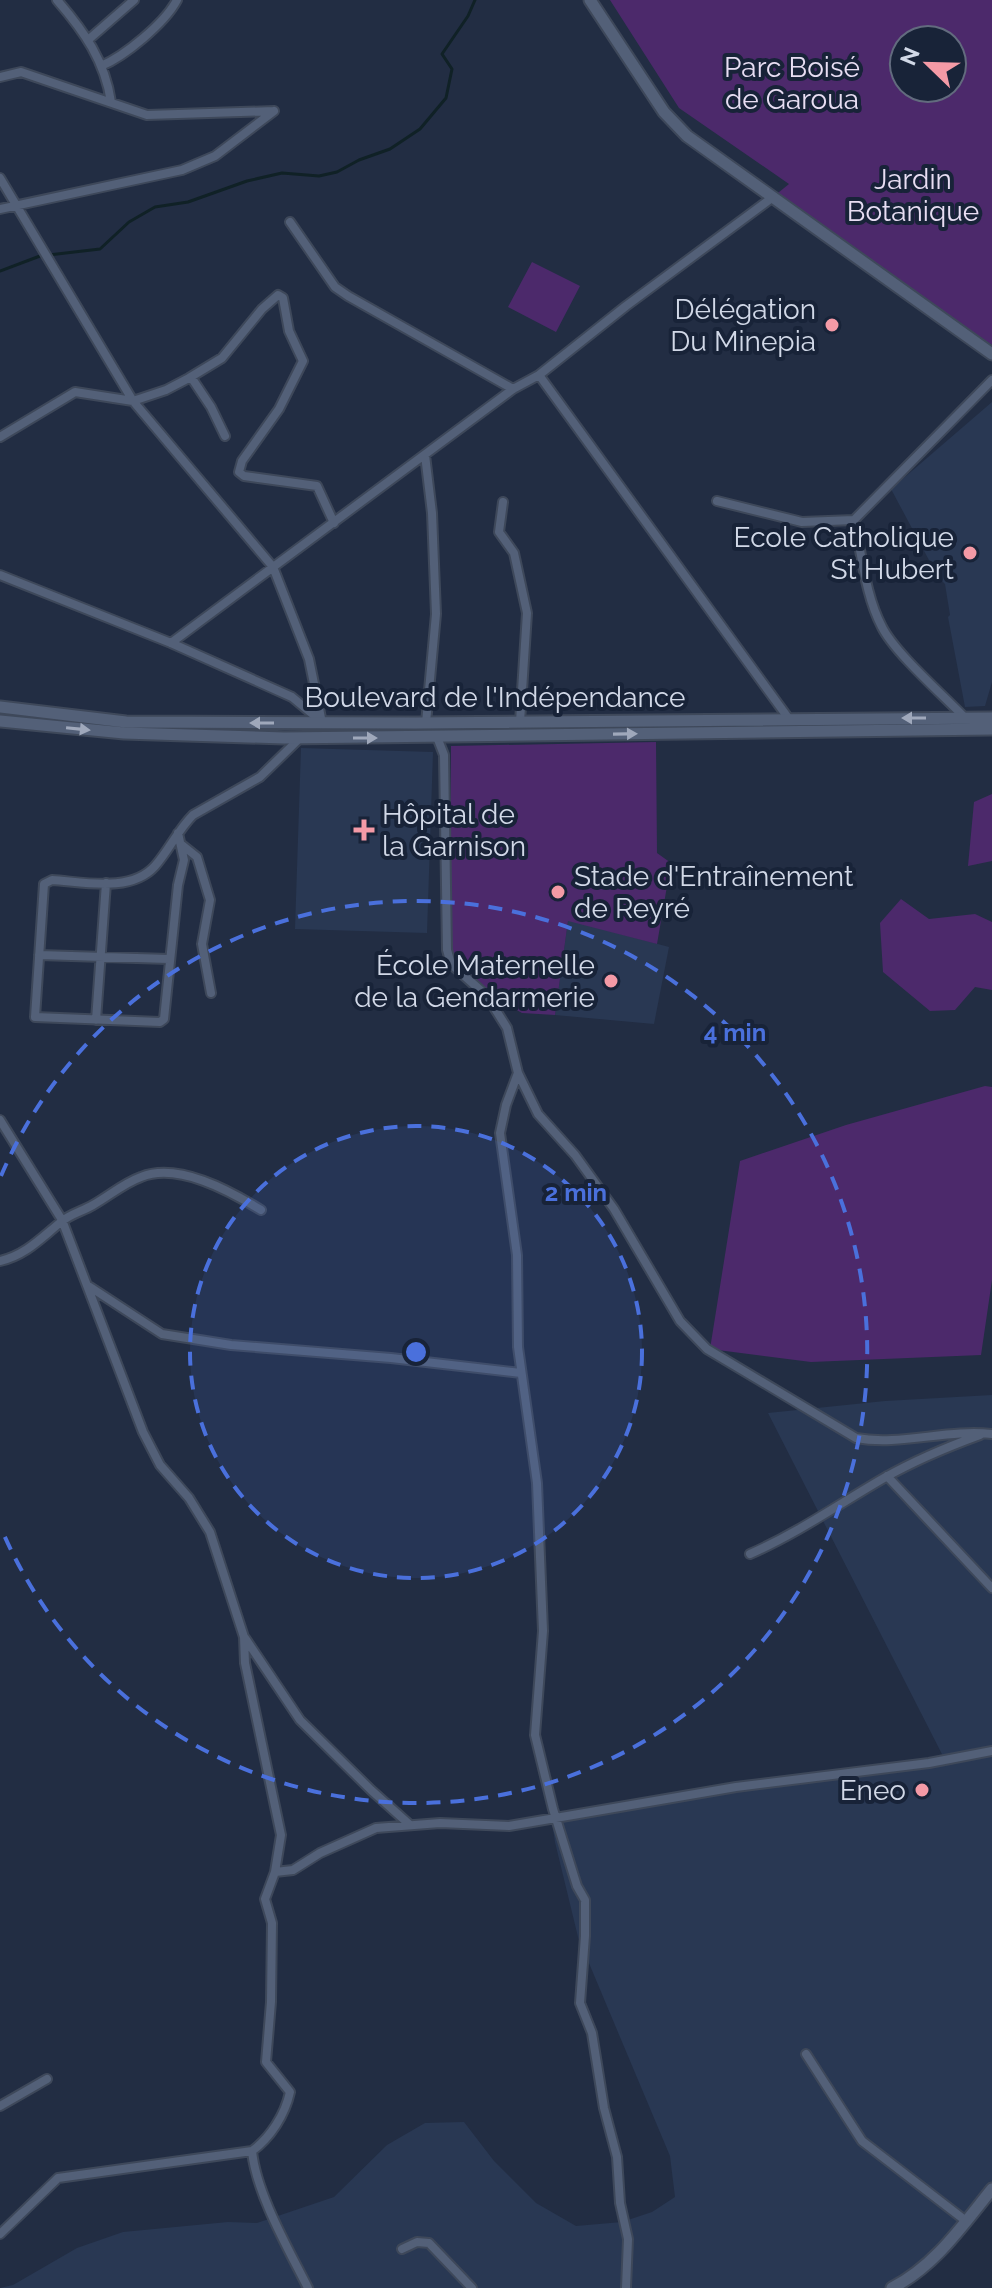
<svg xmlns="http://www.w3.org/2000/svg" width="992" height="2288" font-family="Raleway,sans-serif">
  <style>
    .built { fill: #293853 }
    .green { fill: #4c296b; fill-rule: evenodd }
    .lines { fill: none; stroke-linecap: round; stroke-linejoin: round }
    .stream { stroke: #102126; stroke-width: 3 }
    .street-casing { stroke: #3e485a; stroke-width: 12 }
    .secondary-casing { stroke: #3e485a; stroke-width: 15 }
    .street { stroke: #536078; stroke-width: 8 }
    .secondary { stroke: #536078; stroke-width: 11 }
    .oneway { fill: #9fa8bb }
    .ring { fill: none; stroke: #4a70dc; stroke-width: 4; stroke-dasharray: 14 10 }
    .poi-dot { fill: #f49aa6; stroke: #182338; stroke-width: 3 }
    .labels { text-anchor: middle; stroke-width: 8; stroke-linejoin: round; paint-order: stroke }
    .park-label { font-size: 28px; fill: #e8def3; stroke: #182338 }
    .poi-label { font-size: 28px; fill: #d1d8e7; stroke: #182338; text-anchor: end }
    .street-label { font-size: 28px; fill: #d1d8e7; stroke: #182338 }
    .centre { fill: #4a70dc; stroke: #182338; stroke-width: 4 }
    .ring-label { font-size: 24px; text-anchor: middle; font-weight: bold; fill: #4a70dc; stroke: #182338; stroke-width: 8; stroke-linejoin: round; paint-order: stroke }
  </style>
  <rect width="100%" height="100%" fill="#222d43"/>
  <path class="built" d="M 992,402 L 992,682 L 985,706 L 965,707 L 948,617 L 950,615 L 945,584 L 938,577 L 891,489 Z
    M 301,748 L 433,752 L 427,933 L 295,929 Z
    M 568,920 L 669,947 L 654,1024 L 555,1015 Z
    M 992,1395 L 992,2187 L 916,2272 L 888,2288 L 0,2288 L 13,2285 L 77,2248 L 123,2232 L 228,2222 L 257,2223 L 334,2197 L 387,2145 L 425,2123 L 464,2122 L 494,2161 L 536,2203 L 576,2226 L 622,2222 L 652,2212 L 675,2197 L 670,2156 L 578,1937 L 555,1842 L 551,1816 L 946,1762 L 768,1413 L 885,1401 Z"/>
  <path class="green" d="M 610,0 L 992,0 L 992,345 L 773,197 L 789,184 L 679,108 ZM 904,40 L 952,40 L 952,88 L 904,88 Z
    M 532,262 L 580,286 L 556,332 L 508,307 Z
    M 656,742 L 657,853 L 671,863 L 657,944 L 568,921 L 555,1015 L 522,1013 L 502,1002 L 453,958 L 450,937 L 451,746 Z
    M 992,794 L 992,861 L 968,866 L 974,802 Z
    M 901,899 L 929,919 L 975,914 L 992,922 L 992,990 L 975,987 L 955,1010 L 930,1011 L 883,972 L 880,923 Z
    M 985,1086 L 992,1087 L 992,1280 L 981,1355 L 811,1362 L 710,1349 L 740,1161 L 846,1125 Z"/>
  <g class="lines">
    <path class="stream" d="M 0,271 L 40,256 L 100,249 L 129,222 L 155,207 L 188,202 L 247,181 L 282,173 L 319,176 L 337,172 L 359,160 L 390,149 L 420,129 L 446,98 L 452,69 L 442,54 L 468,16 L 475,0"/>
    <defs>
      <path id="street" d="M 57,0 C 84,31 105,61 111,102
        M 88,40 L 134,0
        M 101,66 C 125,56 165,23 177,0
        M 0,77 L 21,72 L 147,115 L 274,111
        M 0,178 L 133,401 L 273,567 L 309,659 L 322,723
        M 0,209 L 182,170 L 215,156 L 274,111
        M 290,222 L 335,287 L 348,296 L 513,389
        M 539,375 L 789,719
        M 191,377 L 211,407 L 225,436
        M 0,437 L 75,392 L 133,401 L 166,390 L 189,378 L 222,358 L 262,309 L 278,295 L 283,298 L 289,331 L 303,361 L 279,409 L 242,461 L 239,472 L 244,476 L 317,486 L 334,523
        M 425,455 L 432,513 L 436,614 L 426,723
        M 717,501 L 802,522 L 854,520 L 992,380
        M 503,502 L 499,532 L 514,553 L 527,613 L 520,722
        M 854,520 C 862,554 865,595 882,627 C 895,653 943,695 965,718
        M 0,575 L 171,643 L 292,697 L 316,717 L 317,723
        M 171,643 L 513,389 L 539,375 L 626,306 L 773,197
        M 437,737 L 444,755 L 447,950 L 451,964 L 487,996 L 507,1028 L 518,1073 L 538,1114 L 575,1155 L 614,1209 L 680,1321 L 707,1349 L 856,1438 C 900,1446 947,1429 992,1434
        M 178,833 L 184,860 L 178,885 L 164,1019 L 160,1022 L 35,1017 L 44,884 L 52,880 C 84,882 131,893 155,866 C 169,850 178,830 193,815 L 260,777 L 300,738
        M 182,845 L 197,857 L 210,900 L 202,944 L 211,993
        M 39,955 L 169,959
        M 96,1020 L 106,883
        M 518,1073 L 506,1105 L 500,1133 L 517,1255 L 518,1347 L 537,1483 L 543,1631 L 535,1735 L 553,1809 L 577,1886 L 585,1900 L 585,1936 L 580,2003 L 592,2033 L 604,2108 L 617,2157 L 620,2203 L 628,2239 L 626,2288
        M 0,1120 L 62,1220 L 143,1432 L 160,1465 L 189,1498 L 210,1532 L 244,1637 L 245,1663 L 281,1835 L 275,1872 L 265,1899 L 272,1923 L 271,2002 L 266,2062 L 290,2092 C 285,2115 270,2138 252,2151 C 256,2193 289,2250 308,2288
        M 0,1261 C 26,1255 41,1238 61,1222 C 70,1214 83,1211 93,1205 C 109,1196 124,1183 141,1177 C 178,1162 230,1191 261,1210
        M 90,1287 L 162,1334 L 231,1345 L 391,1358 L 521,1373
        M 887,1476 L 992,1588
        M 750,1554 C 798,1533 839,1504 884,1478 C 914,1461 947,1447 980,1435
        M 245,1638 L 300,1720 L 371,1790 L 410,1825
        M 275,1872 L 293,1870 L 320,1853 L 376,1828 L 440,1823 L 509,1826 L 736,1787 L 929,1763 L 992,1751
        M 806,2054 L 862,2141 L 966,2221
        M 0,2106 L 47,2079
        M 0,2234 L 58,2178 L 252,2151
        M 402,2249 L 417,2242 L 429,2243 L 472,2288"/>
      <path id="secondary" d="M 590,0 L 664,112 L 687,136 L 992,354
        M 0,707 L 126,722 L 416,723 L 992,718
        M 0,721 L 124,733 L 284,738 L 992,729
        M 892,2288 C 935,2266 962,2226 992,2189"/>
    </defs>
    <use href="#street" class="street-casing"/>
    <use href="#secondary" class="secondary-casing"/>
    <use href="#street" class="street"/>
    <use href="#secondary" class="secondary"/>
  </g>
  <defs><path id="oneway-solid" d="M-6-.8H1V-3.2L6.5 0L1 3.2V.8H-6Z" transform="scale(2)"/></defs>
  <g class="oneway">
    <use href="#oneway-solid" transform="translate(914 718) rotate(180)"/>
    <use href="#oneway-solid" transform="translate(262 723) rotate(-180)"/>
    <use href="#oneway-solid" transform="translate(78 729) rotate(6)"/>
    <use href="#oneway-solid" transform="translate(625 734) rotate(-1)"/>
    <use href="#oneway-solid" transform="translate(365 738)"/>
  </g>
  <circle cx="416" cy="1352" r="226" fill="#4a70dc" fill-opacity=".12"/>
  <g class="ring">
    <circle cx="416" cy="1352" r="226"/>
    <path d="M1 1176A451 451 0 1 1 1 1528"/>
  </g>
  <g class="poi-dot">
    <circle cx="832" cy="325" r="8"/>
    <circle cx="970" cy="553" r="8"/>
    <path d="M360 818h8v8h8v8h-8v8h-8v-8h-8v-8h8z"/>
    <circle cx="558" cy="892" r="8"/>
    <circle cx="611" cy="981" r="8"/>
    <circle cx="922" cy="1790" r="8"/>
  </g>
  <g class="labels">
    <g class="park-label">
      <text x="792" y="77">Parc Boisé<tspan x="792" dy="32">de Garoua</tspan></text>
      <text x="913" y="189">Jardin<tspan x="913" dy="32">Botanique</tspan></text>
    </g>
    <g class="poi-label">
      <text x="816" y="319">Délégation<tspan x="816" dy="32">Du Minepia</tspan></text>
      <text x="954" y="547">Ecole Catholique<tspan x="954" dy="32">St Hubert</tspan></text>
      <text x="382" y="824" text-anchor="start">Hôpital de<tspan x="382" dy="32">la Garnison</tspan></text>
      <text x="574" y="886" text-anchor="start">Stade d'Entraînement<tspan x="574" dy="32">de Reyré</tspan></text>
      <text x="595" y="975">École Maternelle<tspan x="595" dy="32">de la Gendarmerie</tspan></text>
      <text x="906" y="1800">Eneo</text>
    </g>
    <g class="street-label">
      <text x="495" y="707">Boulevard de l'Indépendance</text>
    </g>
  </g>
  <circle cx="416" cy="1352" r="12" class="centre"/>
  <g class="ring-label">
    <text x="735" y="1041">4 min</text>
    <text x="576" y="1201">2 min</text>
  </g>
  <g transform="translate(928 64) rotate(293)"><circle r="38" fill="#182338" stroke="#626b7e" stroke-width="2"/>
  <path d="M0-6L14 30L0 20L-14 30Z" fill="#f49aa6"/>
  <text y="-12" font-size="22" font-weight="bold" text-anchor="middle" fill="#d1d8e7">N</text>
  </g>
</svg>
